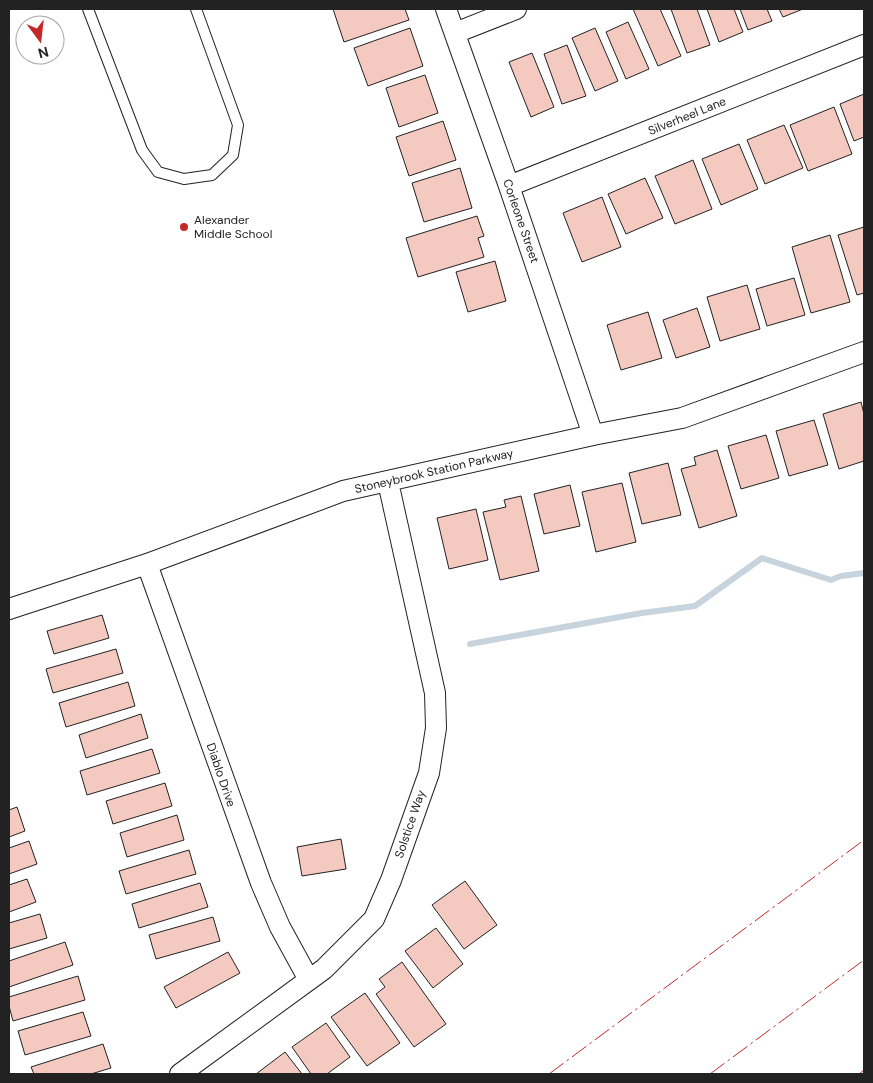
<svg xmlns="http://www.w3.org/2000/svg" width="873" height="1083" font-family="'DM Sans',sans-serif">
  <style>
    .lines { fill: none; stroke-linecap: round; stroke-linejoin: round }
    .stream { stroke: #c7d3dd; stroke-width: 6 }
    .building { fill: #f3c9c0; stroke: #222 }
    .service-casing { stroke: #222; stroke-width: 12 }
    .minor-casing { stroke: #222; stroke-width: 22 }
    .service { stroke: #fff; stroke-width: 10 }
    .minor { stroke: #fff; stroke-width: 20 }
    .power { stroke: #c62828; stroke-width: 1; stroke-dasharray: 18 4 2.5 4; stroke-linecap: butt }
    .poi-dot { fill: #c62828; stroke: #fff; stroke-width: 2 }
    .labels { text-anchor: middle; stroke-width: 4; stroke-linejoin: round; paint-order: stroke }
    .street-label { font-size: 12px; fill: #222; stroke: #fff }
    .poi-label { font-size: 12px; fill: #222; stroke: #fff; text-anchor: start }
  </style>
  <rect width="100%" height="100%" fill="#fff"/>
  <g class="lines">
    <path class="stream" d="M 470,644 L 642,613 L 695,606 L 762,558 L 831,580 L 841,576 L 864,573"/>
  </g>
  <path class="building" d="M 333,9 L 405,9 L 409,20 L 344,42 Z
    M 633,9 L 660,9 L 681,56 L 658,66 Z
    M 671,9 L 697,9 L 710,45 L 687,53 Z
    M 707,9 L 734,9 L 743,32 L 719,42 Z
    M 740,9 L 767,9 L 772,21 L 748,30 Z
    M 779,9 L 803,9 L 783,17 Z
    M 628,22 L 649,69 L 626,79 L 606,32 Z
    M 410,28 L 423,66 L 368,86 L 354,48 Z
    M 595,28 L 618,81 L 595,91 L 572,38 Z
    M 567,45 L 586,96 L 562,104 L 544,54 Z
    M 532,53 L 554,107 L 531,117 L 509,62 Z
    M 425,75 L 438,113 L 399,127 L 386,88 Z
    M 864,94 L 864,137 L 854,141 L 840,104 Z
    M 834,107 L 852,154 L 808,171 L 790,125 Z
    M 443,121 L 456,160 L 409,176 L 396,137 Z
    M 784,125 L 803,168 L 765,184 L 747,140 Z
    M 739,144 L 758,189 L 721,205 L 702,159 Z
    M 693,160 L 712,209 L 675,224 L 655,176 Z
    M 460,168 L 472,208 L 424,222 L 412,183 Z
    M 645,178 L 663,218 L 626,234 L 608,194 Z
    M 602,197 L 621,247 L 582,262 L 563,213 Z
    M 477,216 L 484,236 L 478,238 L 484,257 L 418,277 L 406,238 Z
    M 864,227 L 864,293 L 857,295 L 838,235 Z
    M 830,235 L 850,302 L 811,313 L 792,247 Z
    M 495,261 L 506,301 L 468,312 L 456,272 Z
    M 794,278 L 805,315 L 767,326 L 756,289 Z
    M 747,285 L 760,329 L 720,341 L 707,297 Z
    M 697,308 L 710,347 L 676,358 L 663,320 Z
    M 648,312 L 662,358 L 621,370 L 607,325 Z
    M 861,402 L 864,414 L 864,461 L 839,469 L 823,414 Z
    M 814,420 L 828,465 L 789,476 L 776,431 Z
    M 766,435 L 779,478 L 741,489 L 728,446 Z
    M 717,450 L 737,516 L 699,528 L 681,469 L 696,465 L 694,457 Z
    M 668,463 L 681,515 L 642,524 L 629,473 Z
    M 622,483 L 636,542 L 596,552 L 582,492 Z
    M 570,485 L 580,526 L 544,534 L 534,494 Z
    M 521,496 L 539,571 L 500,580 L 483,512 L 506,507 L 504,500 Z
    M 476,509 L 488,560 L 449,569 L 437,518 Z
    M 102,615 L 109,638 L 54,654 L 47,631 Z
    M 116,649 L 123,673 L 53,693 L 46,669 Z
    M 128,682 L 135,706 L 66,727 L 59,703 Z
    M 141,714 L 148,738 L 86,758 L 79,735 Z
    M 152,749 L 160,773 L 87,795 L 80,771 Z
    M 165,783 L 172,806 L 113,824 L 106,801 Z
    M 17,807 L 25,831 L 9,837 L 9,810 Z
    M 177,815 L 184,840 L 127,857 L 120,833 Z
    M 341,839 L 346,869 L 302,876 L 297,847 Z
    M 29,841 L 37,864 L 9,874 L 9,848 Z
    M 189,850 L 196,874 L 126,894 L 119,871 Z
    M 27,879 L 36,902 L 9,912 L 9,885 Z
    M 465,881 L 497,925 L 464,949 L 432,905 Z
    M 200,883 L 208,907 L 139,928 L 132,904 Z
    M 40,914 L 47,938 L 9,949 L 9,923 Z
    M 213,917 L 220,941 L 156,959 L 149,935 Z
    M 436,928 L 463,964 L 433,988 L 405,951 Z
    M 65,942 L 73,965 L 9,987 L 9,961 Z
    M 228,952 L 240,973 L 176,1008 L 164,987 Z
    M 402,962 L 446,1024 L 414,1047 L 376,994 L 385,987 L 379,979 Z
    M 78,976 L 85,1000 L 13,1021 L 9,1006 L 9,997 Z
    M 365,993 L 400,1043 L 367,1066 L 331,1017 Z
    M 83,1012 L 91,1036 L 25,1055 L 18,1031 Z
    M 326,1023 L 350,1057 L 327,1074 L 311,1074 L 292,1047 Z
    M 103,1044 L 111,1068 L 91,1074 L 34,1074 L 31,1067 Z
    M 285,1052 L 302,1074 L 256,1074 Z"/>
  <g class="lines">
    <defs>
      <path id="service" d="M 88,9 L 142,150 L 158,172 L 184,179 L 212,175 L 233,155 L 238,125 L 196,9"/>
      <path id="minor" d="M 446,9 L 509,186 L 593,435
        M 455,33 L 516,9
        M 509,186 L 864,45
        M 147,564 L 261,883 L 280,927 L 309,980
        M 9,609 L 147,564 L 343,491 L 593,435 L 682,418 L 864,352
        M 180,1074 L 324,969 L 374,919 L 391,880 L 429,773 L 436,728 L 435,693 L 388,482"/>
    </defs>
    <use href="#service" class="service-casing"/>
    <use href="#minor" class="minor-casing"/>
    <use href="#service" class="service"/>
    <use href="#minor" class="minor"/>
    <path class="power" d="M 549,1074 L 864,840
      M 710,1074 L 864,960
      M 859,1074 L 864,1070"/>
  </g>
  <circle class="poi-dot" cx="184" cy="227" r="5"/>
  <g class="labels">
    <g class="street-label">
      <text transform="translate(687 116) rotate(-22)" y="4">Silverheel Lane</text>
      <text transform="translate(521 221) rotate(71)" y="4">Corleone Street</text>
      <text transform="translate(434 471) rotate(-13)" y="4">Stoneybrook Station Parkway</text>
      <text transform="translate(221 775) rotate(71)" y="4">Diablo Drive</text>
      <text transform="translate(410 824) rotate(-71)" y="4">Solstice Way</text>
    </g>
    <g class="poi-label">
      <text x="194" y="224">Alexander<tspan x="194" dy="14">Middle School</tspan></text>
    </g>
  </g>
  <rect width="873" height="1083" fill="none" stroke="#222222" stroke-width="20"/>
  <g transform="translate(40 40) rotate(165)"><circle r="24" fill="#ffffff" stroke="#a7a7a7"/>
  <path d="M0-4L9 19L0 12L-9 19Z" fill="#c62828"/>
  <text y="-8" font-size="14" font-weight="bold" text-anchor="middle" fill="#222222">N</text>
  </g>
</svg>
